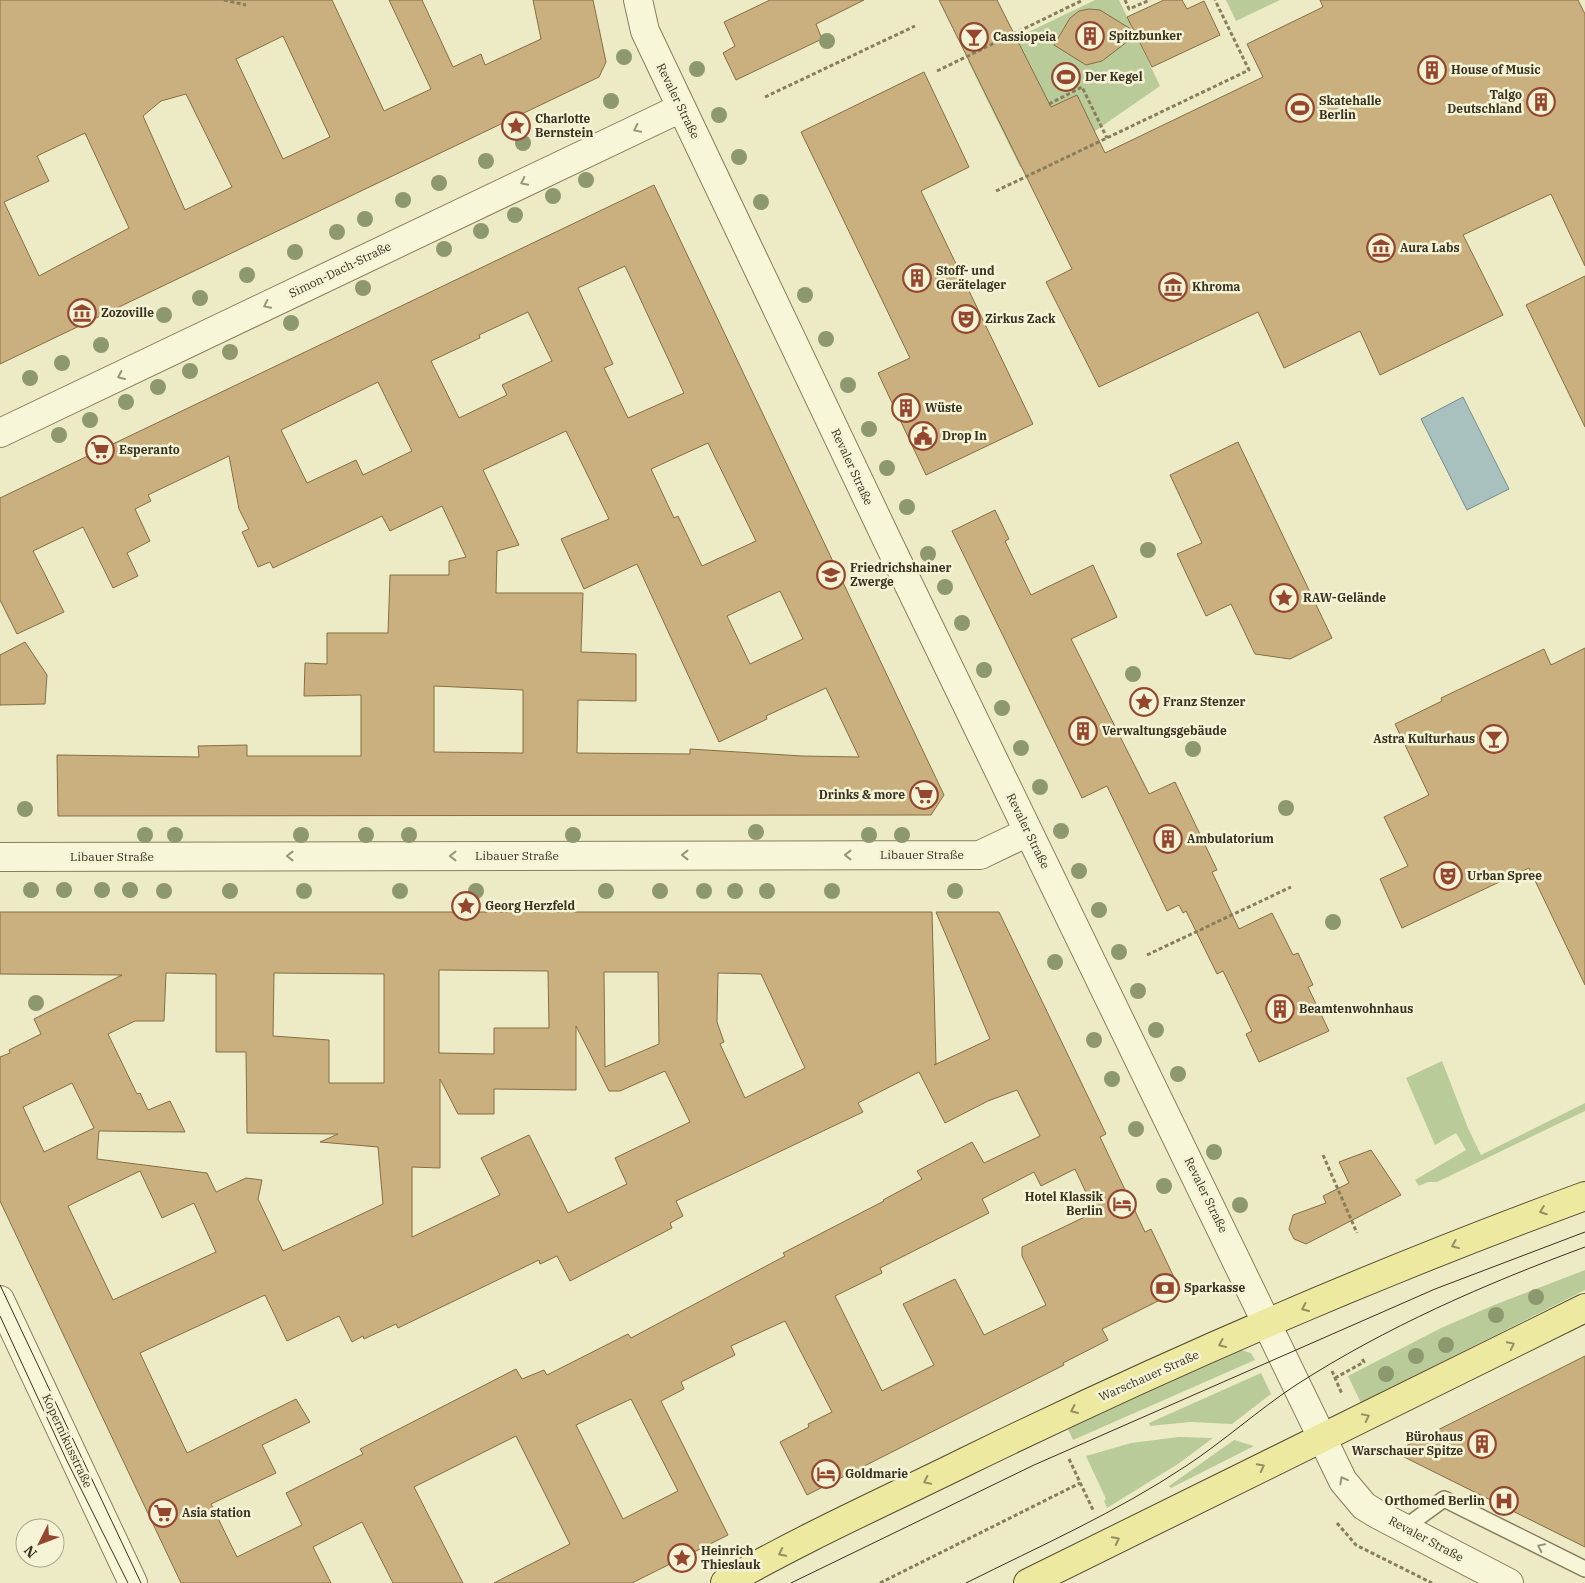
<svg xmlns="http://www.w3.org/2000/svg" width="1585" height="1583" font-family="'IBM Plex Serif',serif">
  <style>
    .grass { fill: #bacb9a }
    .water { fill: #a8c1bf; stroke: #6e8f8f }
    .building { fill: #cab07e; stroke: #866e43; fill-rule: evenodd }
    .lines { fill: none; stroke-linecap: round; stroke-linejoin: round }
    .service-casing { stroke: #887e5c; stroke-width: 18 }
    .minor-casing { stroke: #887e5c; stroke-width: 30 }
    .tertiary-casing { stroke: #887e5c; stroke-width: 30 }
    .primary-casing { stroke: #564b30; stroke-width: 30 }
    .path { stroke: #887e5c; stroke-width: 3; stroke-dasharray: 4 2.5; stroke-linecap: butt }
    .service { stroke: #f8f6d9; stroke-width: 15 }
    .minor { stroke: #f8f6d9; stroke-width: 28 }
    .tertiary { stroke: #f8f6d9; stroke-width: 28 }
    .primary { stroke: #eee9a0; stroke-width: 28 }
    .tram { stroke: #393220; stroke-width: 1 }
    .tree { fill: #8d986f }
    .oneway { stroke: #98947c }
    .oneway2 { stroke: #948e60 }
    .labels { text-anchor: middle; stroke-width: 5; stroke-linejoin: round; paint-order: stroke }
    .poi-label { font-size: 12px; font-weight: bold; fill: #393220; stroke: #f5f3d6; text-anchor: start }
    .street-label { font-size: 12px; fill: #393220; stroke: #f5f3d6 }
  </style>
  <rect width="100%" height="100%" fill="#edebc6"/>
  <path class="grass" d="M 1095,0 L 1119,0 L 1160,86 L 1095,131 L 1020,167 L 968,61 Z
    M 1226,0 L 1280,0 L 1236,21 Z
    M 1442,1061 L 1468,1128 L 1481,1155 L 1585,1103 L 1585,1111 L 1437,1182 L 1428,1182 L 1419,1186 L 1415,1180 L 1466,1150 L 1456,1133 L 1435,1145 L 1406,1078 Z
    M 1585,1270 L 1585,1290 L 1361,1403 L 1348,1376 L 1441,1328 L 1494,1305 Z
    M 1241,1350 L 1251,1353 L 1255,1360 L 1073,1440 L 1067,1427 Z
    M 1261,1373 L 1271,1394 L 1232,1424 L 1190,1422 L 1150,1426 L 1149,1423 Z
    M 1179,1437 L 1213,1438 L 1178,1464 L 1107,1508 L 1104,1501 L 1106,1499 L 1086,1456 L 1131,1443 Z
    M 1234,1440 L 1254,1446 L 1171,1488 L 1169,1486 Z"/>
  <path class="water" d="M 1463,397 L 1509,489 L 1467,510 L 1421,419 Z"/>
  <path class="building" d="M 0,0 L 332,0 L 384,111 L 431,89 L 389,0 L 422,0 L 453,67 L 481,54 L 485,65 L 541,39 L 533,0 L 593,0 L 606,62 L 599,77 L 0,364 ZM 283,36 L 330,137 L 283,159 L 236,59 ZM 186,94 L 232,187 L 185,210 L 143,116 L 161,101 ZM 85,133 L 129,228 L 39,276 L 4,202 L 49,181 L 37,156 Z
    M 770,0 L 864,0 L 816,24 L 822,39 L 736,80 L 723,53 L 735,46 L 724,22 Z
    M 939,0 L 997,0 L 1051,107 L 1077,95 L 1105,153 L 1263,77 L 1247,44 L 1323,7 L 1320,0 L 1578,0 L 1585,14 L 1585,266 L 1551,194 L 1463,235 L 1503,315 L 1380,375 L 1360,331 L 1284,368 L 1258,312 L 1099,387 L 1046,282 L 1072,269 Z
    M 1164,0 L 1182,0 L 1187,9 L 1204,1 L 1220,35 L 1152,67 L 1136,35 L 1102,61 L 1086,65 L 1054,45 L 1070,18 L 1079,11 L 1089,9 L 1100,10 L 1134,31 L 1127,17 Z
    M 924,72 L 969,167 L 921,191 L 1033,424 L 926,475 L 878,373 L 910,358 L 801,132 Z
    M 654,185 L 944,795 L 931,815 L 58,816 L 57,755 L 199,757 L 198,746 L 247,745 L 247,756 L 361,756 L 361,695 L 304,696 L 305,663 L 327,664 L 327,633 L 388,633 L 390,575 L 449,575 L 449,561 L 466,557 L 442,506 L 390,531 L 382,516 L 273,568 L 270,562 L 258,567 L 242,532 L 249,529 L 239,509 L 229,456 L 148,495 L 151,501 L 135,509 L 150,541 L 127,553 L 138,576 L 113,588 L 83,527 L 33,551 L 64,612 L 17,634 L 0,600 L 0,498 ZM 625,266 L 684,393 L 628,418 L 604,368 L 613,364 L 578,288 ZM 528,312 L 552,361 L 502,385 L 507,395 L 459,418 L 431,361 L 480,338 L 479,335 ZM 378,382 L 412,451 L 363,475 L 356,460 L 307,483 L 281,430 ZM 566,431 L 609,519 L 561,539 L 584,589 L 637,564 L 719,742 L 767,719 L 766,716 L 826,688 L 859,757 L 802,756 L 690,749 L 690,754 L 577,753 L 578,700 L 636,701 L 636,654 L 581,652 L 583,593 L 496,593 L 497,551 L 519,545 L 483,470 ZM 708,443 L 756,541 L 702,566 L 678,516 L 674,518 L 651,469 ZM 780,591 L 803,639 L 750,664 L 727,616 ZM 434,686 L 523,690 L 523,753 L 434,752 Z
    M 1585,276 L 1585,427 L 1526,305 Z
    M 1238,442 L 1332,638 L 1290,659 L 1255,654 L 1231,604 L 1206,616 L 1177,554 L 1202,543 L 1170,475 Z
    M 995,510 L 1009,539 L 1005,541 L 1031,595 L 1093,565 L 1117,617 L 1071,639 L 1149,794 L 1175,782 L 1217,870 L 1212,872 L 1239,929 L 1272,913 L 1293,955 L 1298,953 L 1313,985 L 1308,987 L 1329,1031 L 1259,1062 L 1246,1034 L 1252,1031 L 1223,971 L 1217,974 L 1186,911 L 1183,913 L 1179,905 L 1167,911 L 1107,786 L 1082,798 L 952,531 Z
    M 25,642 L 47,675 L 45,704 L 0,705 L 0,655 Z
    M 1585,648 L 1585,985 L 1529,868 L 1402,928 L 1380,879 L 1408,866 L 1384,817 L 1429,795 L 1395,724 L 1442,701 L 1441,698 L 1544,649 L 1551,665 Z
    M 0,912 L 932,912 L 936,1064 L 934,1065 L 990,1039 L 936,912 L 999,912 L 1106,1134 L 1100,1137 L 1145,1232 L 1151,1229 L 1180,1290 L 1102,1329 L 1108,1340 L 1063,1363 L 1064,1365 L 807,1495 L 780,1442 L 809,1427 L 808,1424 L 832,1412 L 785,1321 L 731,1346 L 735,1355 L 681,1382 L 684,1389 L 661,1401 L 728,1535 L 632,1583 L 494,1583 L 570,1544 L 516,1436 L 414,1487 L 463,1583 L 393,1583 L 362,1522 L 313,1547 L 331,1583 L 181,1583 L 0,1201 L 0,1057 L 10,1053 L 9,1050 L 41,1034 L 34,1019 L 122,975 L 0,974 ZM 439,970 L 548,971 L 549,1028 L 494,1028 L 494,1054 L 439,1053 ZM 604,972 L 658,972 L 659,1044 L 605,1067 ZM 166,973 L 216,974 L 216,1052 L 246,1052 L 247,1133 L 338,1134 L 320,1142 L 378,1147 L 383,1204 L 283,1251 L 258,1199 L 262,1180 L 246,1178 L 216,1192 L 207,1173 L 97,1159 L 99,1131 L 185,1132 L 170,1101 L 148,1110 L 140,1093 L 137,1094 L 108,1034 L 135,1021 L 164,1021 ZM 274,973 L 384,974 L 384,1083 L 329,1083 L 329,1040 L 273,1036 ZM 718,973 L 761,974 L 805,1068 L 745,1098 L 720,1044 L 724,1042 L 717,1022 ZM 576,1026 L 609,1091 L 620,1091 L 665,1071 L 690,1122 L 615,1158 L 627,1184 L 568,1213 L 529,1135 L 481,1158 L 500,1195 L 412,1237 L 412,1167 L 440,1168 L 440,1079 L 458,1114 L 494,1114 L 494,1089 L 576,1090 ZM 919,1072 L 945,1123 L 988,1101 L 1017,1090 L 1040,1136 L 984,1163 L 972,1142 L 917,1171 L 922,1179 L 883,1200 L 884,1201 L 783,1253 L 785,1256 L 631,1338 L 628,1334 L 547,1375 L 544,1370 L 522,1379 L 516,1369 L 360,1449 L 363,1454 L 286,1493 L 302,1525 L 237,1557 L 211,1504 L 276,1473 L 262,1445 L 310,1422 L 296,1399 L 187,1453 L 140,1353 L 265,1295 L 287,1341 L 339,1316 L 352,1342 L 363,1336 L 364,1339 L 396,1324 L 398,1328 L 539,1260 L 540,1264 L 557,1256 L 570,1281 L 672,1228 L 670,1223 L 683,1216 L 676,1201 L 863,1112 L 858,1103 ZM 72,1083 L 94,1128 L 44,1152 L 23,1107 ZM 1075,1169 L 1095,1212 L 1022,1247 L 1022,1256 L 1046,1305 L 984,1335 L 955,1279 L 903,1304 L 934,1365 L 882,1391 L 835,1296 L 882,1273 L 880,1268 L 989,1213 L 982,1199 L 1034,1172 L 1041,1186 ZM 140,1171 L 162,1218 L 194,1203 L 216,1252 L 113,1300 L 68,1206 ZM 631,1399 L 678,1491 L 623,1519 L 576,1425 Z
    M 1371,1150 L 1401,1195 L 1306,1244 L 1294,1239 L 1289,1229 L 1293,1215 L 1326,1203 L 1323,1196 L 1349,1183 L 1339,1162 Z
    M 1585,1356 L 1585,1547 L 1394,1452 Z"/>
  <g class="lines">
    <defs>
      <path id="service" d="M 1404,1528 L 1444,1499 L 1585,1569"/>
      <path id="minor" d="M 638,0 L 645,31 L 888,542 L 1343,1481 L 1364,1506 L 1377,1514 L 1509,1583
        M 0,433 L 681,108
        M 0,857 L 980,855 L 1028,832"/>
      <path id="tertiary" d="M 0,1300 L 133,1583"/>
      <path id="primary" d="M 725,1583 C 803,1538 886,1501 967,1461 C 1168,1363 1375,1273 1585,1196
        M 1028,1583 L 1585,1308"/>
    </defs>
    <use href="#service" class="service-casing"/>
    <use href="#minor" class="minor-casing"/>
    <use href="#tertiary" class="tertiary-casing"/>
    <use href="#primary" class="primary-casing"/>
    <path class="path" d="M 224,0 L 246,5
      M 1125,0 L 1129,9 L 1150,0
      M 937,71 L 1083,0
      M 765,97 L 915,26
      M 1049,104 L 1082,87 L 1107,138
      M 996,191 L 1249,70 L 1215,0
      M 1147,955 L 1291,887
      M 1323,1155 L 1357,1233
      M 1332,1371 L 1342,1394
      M 1335,1378 L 1364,1362 L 1361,1357
      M 1069,1459 L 1094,1512
      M 1337,1523 L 1356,1545 L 1432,1583
      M 880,1583 L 1080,1483"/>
    <use href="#service" class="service"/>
    <use href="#minor" class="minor"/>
    <use href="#tertiary" class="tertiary"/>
    <use href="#primary" class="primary"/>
    <path class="tram" d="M 0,1285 L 141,1583
      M 0,1316 L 67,1461 L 128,1583
      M 791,1583 L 1034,1465 L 1435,1289 L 1585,1232
      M 966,1583 C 1040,1546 1117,1512 1186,1466 C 1224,1441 1258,1410 1296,1385 C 1386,1327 1485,1284 1585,1247"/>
  </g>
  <g class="tree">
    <circle cx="827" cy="41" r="8"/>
    <circle cx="624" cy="57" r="8"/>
    <circle cx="697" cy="69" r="8"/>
    <circle cx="611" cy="101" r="8"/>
    <circle cx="719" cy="115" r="8"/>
    <circle cx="523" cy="143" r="8"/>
    <circle cx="739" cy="157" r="8"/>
    <circle cx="486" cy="161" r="8"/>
    <circle cx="586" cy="180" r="8"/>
    <circle cx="439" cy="183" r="8"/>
    <circle cx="553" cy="196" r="8"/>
    <circle cx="403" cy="200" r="8"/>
    <circle cx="761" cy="202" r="8"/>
    <circle cx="515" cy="215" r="8"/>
    <circle cx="365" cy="219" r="8"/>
    <circle cx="481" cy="231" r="8"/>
    <circle cx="337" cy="232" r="8"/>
    <circle cx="444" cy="249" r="8"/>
    <circle cx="295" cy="252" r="8"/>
    <circle cx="247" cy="275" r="8"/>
    <circle cx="363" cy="288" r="8"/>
    <circle cx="805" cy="295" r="8"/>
    <circle cx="200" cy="298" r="8"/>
    <circle cx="164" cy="315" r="8"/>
    <circle cx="291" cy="323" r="8"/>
    <circle cx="826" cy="339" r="8"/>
    <circle cx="101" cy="345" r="8"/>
    <circle cx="230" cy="352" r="8"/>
    <circle cx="62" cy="363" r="8"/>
    <circle cx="190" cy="371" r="8"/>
    <circle cx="30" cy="378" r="8"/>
    <circle cx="848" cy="385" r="8"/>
    <circle cx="158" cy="387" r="8"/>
    <circle cx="126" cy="402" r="8"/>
    <circle cx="90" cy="420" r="8"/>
    <circle cx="869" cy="429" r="8"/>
    <circle cx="59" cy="435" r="8"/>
    <circle cx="887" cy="468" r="8"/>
    <circle cx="907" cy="507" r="8"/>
    <circle cx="1148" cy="550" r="8"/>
    <circle cx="928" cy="554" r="8"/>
    <circle cx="945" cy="587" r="8"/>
    <circle cx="962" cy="623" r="8"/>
    <circle cx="984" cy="670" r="8"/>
    <circle cx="1133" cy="674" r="8"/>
    <circle cx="1002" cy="708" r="8"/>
    <circle cx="1021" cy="748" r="8"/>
    <circle cx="1193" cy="749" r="8"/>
    <circle cx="1040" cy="787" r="8"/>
    <circle cx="1286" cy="808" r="8"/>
    <circle cx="25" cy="809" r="8"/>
    <circle cx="1061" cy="831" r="8"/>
    <circle cx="756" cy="832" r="8"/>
    <circle cx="145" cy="835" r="8"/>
    <circle cx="175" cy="835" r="8"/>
    <circle cx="301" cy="835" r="8"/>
    <circle cx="366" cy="835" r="8"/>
    <circle cx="409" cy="835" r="8"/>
    <circle cx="573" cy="835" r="8"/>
    <circle cx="869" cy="835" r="8"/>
    <circle cx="902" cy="835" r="8"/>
    <circle cx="1079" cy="871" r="8"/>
    <circle cx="31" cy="890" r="8"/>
    <circle cx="64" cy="890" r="8"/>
    <circle cx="102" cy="890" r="8"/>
    <circle cx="130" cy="890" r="8"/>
    <circle cx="164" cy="891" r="8"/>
    <circle cx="230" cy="891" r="8"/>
    <circle cx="304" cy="891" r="8"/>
    <circle cx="400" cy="891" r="8"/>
    <circle cx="476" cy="891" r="8"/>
    <circle cx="606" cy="891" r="8"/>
    <circle cx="660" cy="891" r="8"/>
    <circle cx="704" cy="891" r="8"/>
    <circle cx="735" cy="891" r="8"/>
    <circle cx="767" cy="891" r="8"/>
    <circle cx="832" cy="891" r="8"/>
    <circle cx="955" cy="891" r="8"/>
    <circle cx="1099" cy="910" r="8"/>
    <circle cx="1333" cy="922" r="8"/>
    <circle cx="1119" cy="952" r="8"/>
    <circle cx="1055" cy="962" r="8"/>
    <circle cx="1138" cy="991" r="8"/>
    <circle cx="36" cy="1003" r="8"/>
    <circle cx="1156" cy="1030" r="8"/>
    <circle cx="1094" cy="1040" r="8"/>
    <circle cx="1178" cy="1074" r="8"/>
    <circle cx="1112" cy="1079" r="8"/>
    <circle cx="1136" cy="1129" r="8"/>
    <circle cx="1214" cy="1152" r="8"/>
    <circle cx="1164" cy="1186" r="8"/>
    <circle cx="1240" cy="1205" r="8"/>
    <circle cx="1536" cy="1297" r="8"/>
    <circle cx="1496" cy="1315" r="8"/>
    <circle cx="1446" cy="1345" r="8"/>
    <circle cx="1416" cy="1356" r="8"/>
    <circle cx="1386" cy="1374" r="8"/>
  </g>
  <defs><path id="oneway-chevron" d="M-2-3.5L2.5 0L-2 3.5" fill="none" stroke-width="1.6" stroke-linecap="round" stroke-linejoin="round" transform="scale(1.25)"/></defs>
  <g class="oneway">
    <use href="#oneway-chevron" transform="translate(637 129) rotate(154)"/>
    <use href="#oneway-chevron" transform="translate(524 182) rotate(154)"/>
    <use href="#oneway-chevron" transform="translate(267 305) rotate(154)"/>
    <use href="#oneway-chevron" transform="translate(121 376) rotate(155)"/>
    <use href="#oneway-chevron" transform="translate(685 855) rotate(180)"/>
    <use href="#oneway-chevron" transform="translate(848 855) rotate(180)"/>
    <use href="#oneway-chevron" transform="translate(290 856) rotate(180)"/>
    <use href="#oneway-chevron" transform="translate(453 856) rotate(180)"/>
    <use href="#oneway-chevron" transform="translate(1343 1480) rotate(-119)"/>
    <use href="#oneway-chevron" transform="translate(1541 1547) rotate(-154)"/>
  </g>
  <g class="oneway2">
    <use href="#oneway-chevron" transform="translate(1543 1211) rotate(160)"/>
    <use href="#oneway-chevron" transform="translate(1455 1245) rotate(158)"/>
    <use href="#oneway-chevron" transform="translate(1305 1308) rotate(156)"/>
    <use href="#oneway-chevron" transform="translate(1222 1344) rotate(156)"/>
    <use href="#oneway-chevron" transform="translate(1511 1345) rotate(-26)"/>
    <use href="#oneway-chevron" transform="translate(1074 1410) rotate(156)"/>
    <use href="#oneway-chevron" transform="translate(1366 1417) rotate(-26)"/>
    <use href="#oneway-chevron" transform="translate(1261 1467) rotate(-27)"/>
    <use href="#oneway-chevron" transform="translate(927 1481) rotate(154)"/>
    <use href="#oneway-chevron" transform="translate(1116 1540) rotate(-27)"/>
    <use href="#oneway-chevron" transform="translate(782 1553) rotate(153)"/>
  </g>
  <defs>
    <symbol id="building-ring" viewBox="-11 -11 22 22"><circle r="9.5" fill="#f5f3d6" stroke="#95462e" stroke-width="1.5"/><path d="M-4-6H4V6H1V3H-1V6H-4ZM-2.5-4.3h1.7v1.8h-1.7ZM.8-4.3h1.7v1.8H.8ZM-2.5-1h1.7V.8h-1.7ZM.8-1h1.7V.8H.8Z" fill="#95462e"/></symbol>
    <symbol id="bar-ring" viewBox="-11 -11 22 22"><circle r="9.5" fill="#f5f3d6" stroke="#95462e" stroke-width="1.5"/><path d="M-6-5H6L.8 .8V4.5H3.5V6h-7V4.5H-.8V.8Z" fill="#95462e"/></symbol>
    <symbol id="stadium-ring" viewBox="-11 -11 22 22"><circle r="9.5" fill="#f5f3d6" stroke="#95462e" stroke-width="1.5"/><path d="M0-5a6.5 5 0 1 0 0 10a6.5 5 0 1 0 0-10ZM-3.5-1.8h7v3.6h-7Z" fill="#95462e"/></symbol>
    <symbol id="sight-ring" viewBox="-11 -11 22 22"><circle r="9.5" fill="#f5f3d6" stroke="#95462e" stroke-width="1.5"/><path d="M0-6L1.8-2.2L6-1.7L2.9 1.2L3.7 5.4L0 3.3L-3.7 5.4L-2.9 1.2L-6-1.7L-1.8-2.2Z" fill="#95462e"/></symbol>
    <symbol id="museum-ring" viewBox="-11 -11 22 22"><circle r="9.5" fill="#f5f3d6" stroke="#95462e" stroke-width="1.5"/><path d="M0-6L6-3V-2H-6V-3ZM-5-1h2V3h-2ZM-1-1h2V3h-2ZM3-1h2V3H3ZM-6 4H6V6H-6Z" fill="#95462e"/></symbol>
    <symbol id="theatre-ring" viewBox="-11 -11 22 22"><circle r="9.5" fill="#f5f3d6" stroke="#95462e" stroke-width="1.5"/><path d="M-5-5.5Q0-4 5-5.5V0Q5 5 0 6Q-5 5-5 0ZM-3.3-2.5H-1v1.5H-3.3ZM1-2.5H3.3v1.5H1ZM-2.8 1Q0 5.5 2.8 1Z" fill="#95462e"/></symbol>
    <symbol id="civic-ring" viewBox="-11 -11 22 22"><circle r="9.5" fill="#f5f3d6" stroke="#95462e" stroke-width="1.5"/><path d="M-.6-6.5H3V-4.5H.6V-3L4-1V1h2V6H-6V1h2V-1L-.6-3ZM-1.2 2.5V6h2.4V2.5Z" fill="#95462e"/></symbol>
    <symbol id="supermarket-ring" viewBox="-11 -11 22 22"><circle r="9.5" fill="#f5f3d6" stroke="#95462e" stroke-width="1.5"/><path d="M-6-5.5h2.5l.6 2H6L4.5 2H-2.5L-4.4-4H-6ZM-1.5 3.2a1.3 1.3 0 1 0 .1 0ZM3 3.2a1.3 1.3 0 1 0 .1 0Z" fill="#95462e"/></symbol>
    <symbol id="school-ring" viewBox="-11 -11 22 22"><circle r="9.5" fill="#f5f3d6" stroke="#95462e" stroke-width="1.5"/><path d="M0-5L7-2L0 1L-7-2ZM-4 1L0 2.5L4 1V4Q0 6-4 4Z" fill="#95462e"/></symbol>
    <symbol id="hotel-ring" viewBox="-11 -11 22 22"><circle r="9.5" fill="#f5f3d6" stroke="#95462e" stroke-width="1.5"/><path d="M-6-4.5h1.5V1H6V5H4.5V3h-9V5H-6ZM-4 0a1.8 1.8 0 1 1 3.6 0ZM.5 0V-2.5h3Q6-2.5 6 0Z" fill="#95462e"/></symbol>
    <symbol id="bank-ring" viewBox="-11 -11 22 22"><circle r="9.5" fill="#f5f3d6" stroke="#95462e" stroke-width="1.5"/><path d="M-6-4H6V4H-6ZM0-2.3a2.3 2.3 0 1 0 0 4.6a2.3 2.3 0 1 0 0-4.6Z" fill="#95462e"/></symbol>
    <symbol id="hospital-ring" viewBox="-11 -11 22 22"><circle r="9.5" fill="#f5f3d6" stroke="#95462e" stroke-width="1.5"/><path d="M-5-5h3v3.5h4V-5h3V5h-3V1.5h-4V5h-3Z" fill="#95462e"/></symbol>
  </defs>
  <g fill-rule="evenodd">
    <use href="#building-ring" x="1074" y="20" width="32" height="32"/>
    <use href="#bar-ring" x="958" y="21" width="32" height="32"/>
    <use href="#building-ring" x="1416" y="54" width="32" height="32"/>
    <use href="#stadium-ring" x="1050" y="61" width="32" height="32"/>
    <use href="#building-ring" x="1525" y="86" width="32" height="32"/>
    <use href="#stadium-ring" x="1284" y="92" width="32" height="32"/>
    <use href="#sight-ring" x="500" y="110" width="32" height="32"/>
    <use href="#museum-ring" x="1365" y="232" width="32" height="32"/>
    <use href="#building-ring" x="901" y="262" width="32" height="32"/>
    <use href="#museum-ring" x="1157" y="271" width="32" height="32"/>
    <use href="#museum-ring" x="66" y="297" width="32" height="32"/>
    <use href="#theatre-ring" x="950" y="303" width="32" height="32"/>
    <use href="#building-ring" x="890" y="392" width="32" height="32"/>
    <use href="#civic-ring" x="907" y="420" width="32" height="32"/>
    <use href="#supermarket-ring" x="84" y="434" width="32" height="32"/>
    <use href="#school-ring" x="815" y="559" width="32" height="32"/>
    <use href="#sight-ring" x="1268" y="582" width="32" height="32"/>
    <use href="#sight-ring" x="1128" y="686" width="32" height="32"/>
    <use href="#building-ring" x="1067" y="715" width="32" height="32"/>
    <use href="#bar-ring" x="1478" y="723" width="32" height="32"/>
    <use href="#supermarket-ring" x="908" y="779" width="32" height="32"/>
    <use href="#building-ring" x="1152" y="823" width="32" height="32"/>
    <use href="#theatre-ring" x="1432" y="860" width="32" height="32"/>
    <use href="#sight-ring" x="450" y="890" width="32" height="32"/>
    <use href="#building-ring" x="1264" y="993" width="32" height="32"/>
    <use href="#hotel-ring" x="1106" y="1188" width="32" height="32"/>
    <use href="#bank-ring" x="1149" y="1272" width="32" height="32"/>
    <use href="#building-ring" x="1466" y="1428" width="32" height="32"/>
    <use href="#hotel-ring" x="810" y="1458" width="32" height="32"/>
    <use href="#hospital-ring" x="1488" y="1485" width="32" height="32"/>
    <use href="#supermarket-ring" x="147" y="1497" width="32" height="32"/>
    <use href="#sight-ring" x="666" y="1542" width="32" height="32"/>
  </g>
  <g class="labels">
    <g class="poi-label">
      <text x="1109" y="40">Spitzbunker</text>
      <text x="993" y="41">Cassiopeia</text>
      <text x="1451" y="74">House of Music</text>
      <text x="1085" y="81">Der Kegel</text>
      <text x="1522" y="99" text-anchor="end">Talgo<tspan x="1522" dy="14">Deutschland</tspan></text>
      <text x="1319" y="105">Skatehalle<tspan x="1319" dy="14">Berlin</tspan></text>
      <text x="535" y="123">Charlotte<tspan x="535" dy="14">Bernstein</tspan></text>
      <text x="1400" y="252">Aura Labs</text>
      <text x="936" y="275">Stoff- und<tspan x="936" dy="14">Gerätelager</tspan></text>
      <text x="1192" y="291">Khroma</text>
      <text x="101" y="317">Zozoville</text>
      <text x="985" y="323">Zirkus Zack</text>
      <text x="925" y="412">Wüste</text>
      <text x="942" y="440">Drop In</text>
      <text x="119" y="454">Esperanto</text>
      <text x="850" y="572">Friedrichshainer<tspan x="850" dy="14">Zwerge</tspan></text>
      <text x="1303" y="602">RAW-Gelände</text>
      <text x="1163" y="706">Franz Stenzer</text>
      <text x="1102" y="735">Verwaltungsgebäude</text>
      <text x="1475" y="743" text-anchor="end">Astra Kulturhaus</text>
      <text x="905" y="799" text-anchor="end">Drinks &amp; more</text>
      <text x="1187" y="843">Ambulatorium</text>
      <text x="1467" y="880">Urban Spree</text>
      <text x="485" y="910">Georg Herzfeld</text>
      <text x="1299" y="1013">Beamtenwohnhaus</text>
      <text x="1103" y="1201" text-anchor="end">Hotel Klassik<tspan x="1103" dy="14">Berlin</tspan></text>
      <text x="1184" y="1292">Sparkasse</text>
      <text x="1463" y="1441" text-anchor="end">Bürohaus<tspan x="1463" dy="14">Warschauer Spitze</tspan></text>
      <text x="845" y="1478">Goldmarie</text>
      <text x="1485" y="1505" text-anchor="end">Orthomed Berlin</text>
      <text x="182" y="1517">Asia station</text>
      <text x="701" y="1555">Heinrich<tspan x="701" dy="14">Thieslauk</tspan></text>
    </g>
    <g class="street-label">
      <text transform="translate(678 101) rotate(64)" y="4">Revaler Straße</text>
      <text transform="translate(340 270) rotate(-26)" y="4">Simon-Dach-Straße</text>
      <text transform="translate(852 467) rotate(65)" y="4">Revaler Straße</text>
      <text transform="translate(1028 831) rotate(64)" y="4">Revaler Straße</text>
      <text x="922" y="859">Libauer Straße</text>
      <text x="517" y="860">Libauer Straße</text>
      <text x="112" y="861">Libauer Straße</text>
      <text transform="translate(1206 1195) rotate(64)" y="4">Revaler Straße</text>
      <text transform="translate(1149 1376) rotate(-24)" y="4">Warschauer Straße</text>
      <text transform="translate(67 1441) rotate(65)" y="4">Kopernikusstraße</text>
      <text transform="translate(1426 1539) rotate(28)" y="4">Revaler Straße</text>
    </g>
  </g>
  <g transform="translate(40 1543) rotate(228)"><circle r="24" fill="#f5f3d6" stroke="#aaa68d"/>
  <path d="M0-4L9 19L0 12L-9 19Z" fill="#95462e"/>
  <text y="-8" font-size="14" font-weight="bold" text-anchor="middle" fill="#393220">N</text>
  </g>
</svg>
